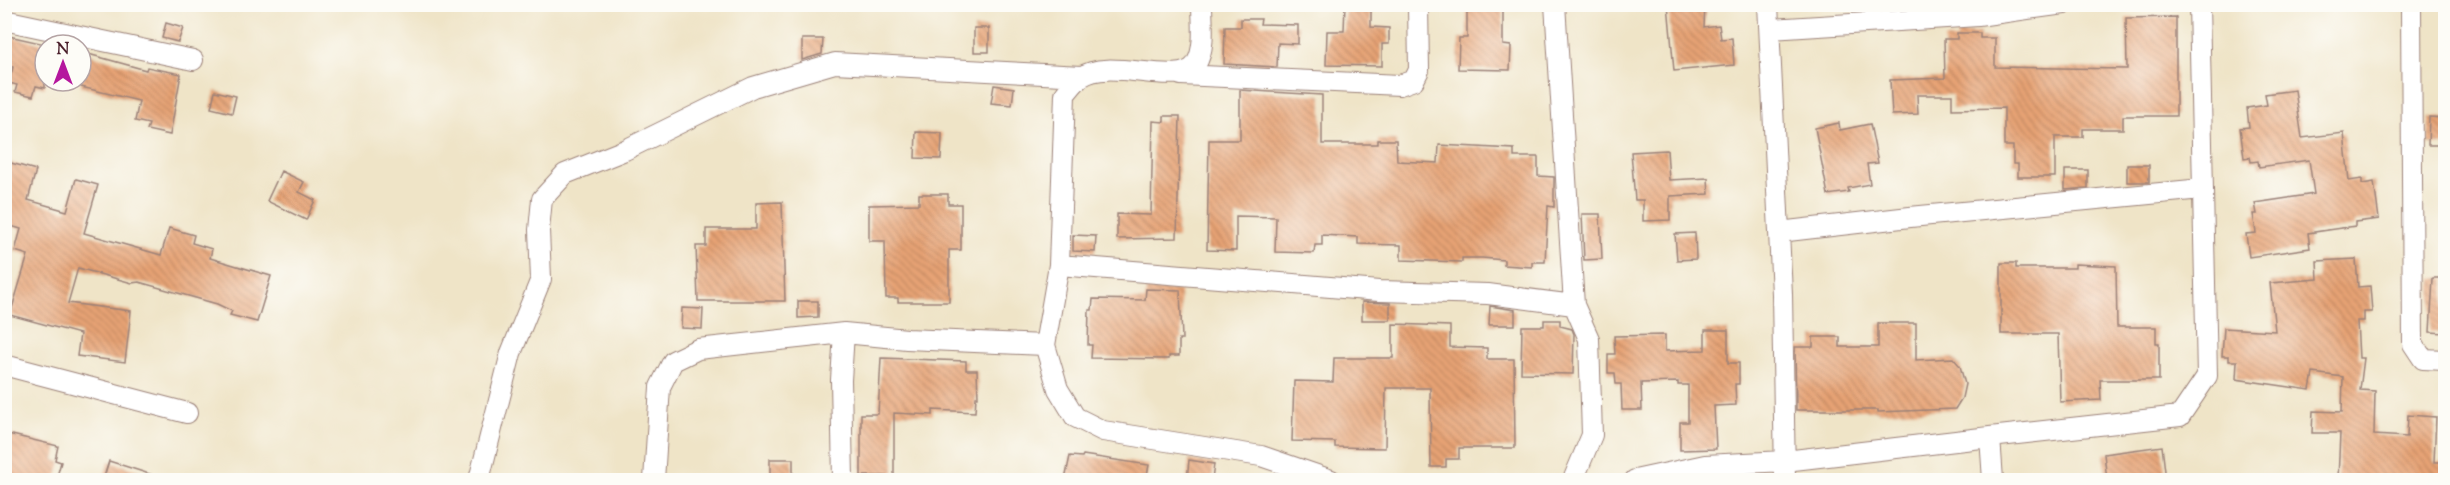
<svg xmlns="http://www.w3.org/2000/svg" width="2450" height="485" font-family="'Sorts Mill Goudy',serif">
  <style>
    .building { fill: url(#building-back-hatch) }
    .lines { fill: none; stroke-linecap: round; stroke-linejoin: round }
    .minor-casing { stroke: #9c8279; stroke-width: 22 }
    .minor { stroke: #fff; stroke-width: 20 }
  </style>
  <defs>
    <pattern id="building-back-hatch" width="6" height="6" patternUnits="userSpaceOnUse" patternTransform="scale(1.5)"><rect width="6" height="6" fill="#e7a374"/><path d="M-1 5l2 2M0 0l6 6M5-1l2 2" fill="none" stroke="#bd845f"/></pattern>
  </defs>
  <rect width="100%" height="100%" fill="#fdfcf7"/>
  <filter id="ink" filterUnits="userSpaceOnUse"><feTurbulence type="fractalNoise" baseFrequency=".0167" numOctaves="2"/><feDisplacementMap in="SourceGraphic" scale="12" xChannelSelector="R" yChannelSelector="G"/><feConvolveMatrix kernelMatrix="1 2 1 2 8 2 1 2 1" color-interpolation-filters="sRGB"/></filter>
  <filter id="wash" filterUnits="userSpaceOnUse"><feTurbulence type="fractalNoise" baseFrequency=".008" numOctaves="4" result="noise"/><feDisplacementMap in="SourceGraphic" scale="24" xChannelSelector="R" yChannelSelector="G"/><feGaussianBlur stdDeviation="1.35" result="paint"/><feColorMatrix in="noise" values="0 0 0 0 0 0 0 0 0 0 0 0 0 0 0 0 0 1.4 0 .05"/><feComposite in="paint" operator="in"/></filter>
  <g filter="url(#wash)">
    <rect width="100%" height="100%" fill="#efe4c7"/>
    <g id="blocks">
      <path class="building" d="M 1345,4 L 1371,4 L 1371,27 L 1389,28 L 1389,44 L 1382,44 L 1382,66 L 1326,65 L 1327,31 L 1344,31 Z
        M 1467,4 L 1503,4 L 1503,45 L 1511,46 L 1510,70 L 1458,69 L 1459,38 L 1467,38 Z
        M 1668,4 L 1705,4 L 1704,27 L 1719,25 L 1721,39 L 1732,38 L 1734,65 L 1674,71 Z
        M 2176,17 L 2176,116 L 2123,116 L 2123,129 L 2083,129 L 2083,137 L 2055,137 L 2055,177 L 2018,177 L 2018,164 L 2013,164 L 2013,146 L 2004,146 L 2004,108 L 1952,109 L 1952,95 L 1917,95 L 1918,114 L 1892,115 L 1890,80 L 1945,78 L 1944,39 L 1957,39 L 1957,33 L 1980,33 L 1980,38 L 1995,38 L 1995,67 L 2127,69 L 2126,18 Z
        M 1241,19 L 1261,19 L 1260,24 L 1298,25 L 1298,44 L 1278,43 L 1277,67 L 1224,64 L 1225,27 L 1241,27 Z
        M 166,23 L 183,28 L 178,42 L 162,38 Z
        M 974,28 L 989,28 L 989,52 L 974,52 Z
        M 9,36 L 45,44 L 45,88 L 36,86 L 33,96 L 15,92 L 17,85 L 9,83 L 13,67 L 4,65 L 4,60 Z
        M 802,39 L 823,39 L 822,54 L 802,60 Z
        M 81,52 L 146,70 L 147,67 L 181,74 L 170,135 L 147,130 L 149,124 L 135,121 L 139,101 L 81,87 Z
        M 994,85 L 1014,88 L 1012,105 L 991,103 Z
        M 1240,90 L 1322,95 L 1322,144 L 1378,144 L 1378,140 L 1396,140 L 1397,161 L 1438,163 L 1439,145 L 1514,149 L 1514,157 L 1538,157 L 1538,176 L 1554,177 L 1554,207 L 1548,206 L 1545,262 L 1532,262 L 1532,267 L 1504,265 L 1504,260 L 1482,258 L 1462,258 L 1462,262 L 1401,260 L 1401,245 L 1358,244 L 1358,237 L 1322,235 L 1322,245 L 1315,245 L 1314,253 L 1275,252 L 1276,217 L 1236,216 L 1236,251 L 1207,250 L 1209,140 L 1240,140 Z
        M 2295,90 L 2302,138 L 2344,133 L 2349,181 L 2362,179 L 2362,184 L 2374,182 L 2379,219 L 2355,222 L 2355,226 L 2308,233 L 2310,248 L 2249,257 L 2246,234 L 2256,233 L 2253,214 L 2257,214 L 2255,203 L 2314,194 L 2309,160 L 2259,167 L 2258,161 L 2251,162 L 2250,157 L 2244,158 L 2240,128 L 2249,127 L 2247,108 L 2267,105 L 2265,94 Z
        M 215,91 L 236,96 L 232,113 L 211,108 Z
        M 1164,116 L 1180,116 L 1177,238 L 1117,239 L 1117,214 L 1151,215 L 1153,121 L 1164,122 Z
        M 2429,117 L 2445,118 L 2445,145 L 2428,145 Z
        M 1839,123 L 1840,130 L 1870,124 L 1878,163 L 1867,164 L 1870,184 L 1848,188 L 1849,192 L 1828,195 L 1815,128 Z
        M 916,132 L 942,133 L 941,159 L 915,158 Z
        M 1667,150 L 1669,180 L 1708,178 L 1709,194 L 1670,196 L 1670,220 L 1643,221 L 1643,200 L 1635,200 L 1631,152 Z
        M 4,161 L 36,170 L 28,200 L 67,211 L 76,179 L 98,185 L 84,233 L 161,255 L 169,228 L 194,235 L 192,243 L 212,249 L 210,258 L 271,276 L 257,322 L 230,315 L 232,311 L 217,304 L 139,282 L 132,283 L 78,268 L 68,303 L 131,311 L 125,362 L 77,356 L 80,334 L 10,315 L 28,255 L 15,251 L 21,229 L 4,224 Z
        M 2127,165 L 2149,165 L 2149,182 L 2127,182 Z
        M 2065,170 L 2088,170 L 2088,188 L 2065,190 Z
        M 281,171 L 304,182 L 299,192 L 315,200 L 306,220 L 267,201 Z
        M 919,194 L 948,194 L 948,204 L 961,204 L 961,250 L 949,250 L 949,302 L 898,302 L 898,298 L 886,298 L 885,241 L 869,241 L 869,205 L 919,204 Z
        M 782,202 L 785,301 L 698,301 L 696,246 L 706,246 L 706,229 L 756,229 L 756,203 Z
        M 1582,214 L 1600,214 L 1602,259 L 1584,260 Z
        M 1695,233 L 1696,259 L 1677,260 L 1675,234 Z
        M 1073,235 L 1096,236 L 1095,252 L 1073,251 Z
        M 2356,259 L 2358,287 L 2370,286 L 2372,312 L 2364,312 L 2364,321 L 2357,321 L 2359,358 L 2364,358 L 2360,390 L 2375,391 L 2374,435 L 2407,437 L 2408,415 L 2436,417 L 2434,462 L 2445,462 L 2445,480 L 2338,480 L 2340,433 L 2312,433 L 2313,411 L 2342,412 L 2343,377 L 2313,373 L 2310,390 L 2236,379 L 2237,361 L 2229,361 L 2229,356 L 2222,356 L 2224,328 L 2275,331 L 2270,283 L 2318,279 L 2317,261 Z
        M 2001,263 L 2016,263 L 2016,268 L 2075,268 L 2075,264 L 2116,266 L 2117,327 L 2156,327 L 2156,343 L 2159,343 L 2159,380 L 2100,380 L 2101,400 L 2060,402 L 2058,334 L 2001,334 Z
        M 2433,278 L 2445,278 L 2445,333 L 2430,332 Z
        M 1146,289 L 1180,290 L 1182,339 L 1179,339 L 1179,356 L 1169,356 L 1169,359 L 1091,358 L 1092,345 L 1088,345 L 1089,310 L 1092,310 L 1093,299 L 1145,300 Z
        M 798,301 L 818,301 L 818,317 L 798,318 Z
        M 1362,302 L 1390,303 L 1390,320 L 1362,320 Z
        M 1490,306 L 1515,310 L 1515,325 L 1489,325 Z
        M 682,308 L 703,309 L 702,329 L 681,328 Z
        M 1544,320 L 1560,320 L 1560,326 L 1572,329 L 1574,334 L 1573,374 L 1521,373 L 1522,326 L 1544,326 Z
        M 1878,323 L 1916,323 L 1916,360 L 1953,358 L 1960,366 L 1965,384 L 1962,398 L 1955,409 L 1878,412 L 1878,410 L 1796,410 L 1795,347 L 1813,347 L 1813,337 L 1840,337 L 1840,347 L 1878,347 Z
        M 1393,324 L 1450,326 L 1450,347 L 1487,348 L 1487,359 L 1514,359 L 1515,448 L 1459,448 L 1459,459 L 1446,459 L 1446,467 L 1431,467 L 1430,388 L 1386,388 L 1385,448 L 1335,447 L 1335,442 L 1292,441 L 1294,381 L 1333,382 L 1334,358 L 1393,358 Z
        M 1705,330 L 1728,330 L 1728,363 L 1739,363 L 1739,384 L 1735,384 L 1736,405 L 1714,406 L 1716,449 L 1680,450 L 1680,422 L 1688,422 L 1688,385 L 1678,385 L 1678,382 L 1641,383 L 1642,410 L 1622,410 L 1621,384 L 1616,384 L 1615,373 L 1608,373 L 1608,354 L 1615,354 L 1614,336 L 1665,335 L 1665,351 L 1705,350 Z
        M 881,358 L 966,361 L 966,370 L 977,370 L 978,397 L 976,397 L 975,412 L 933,410 L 933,415 L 894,413 L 894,476 L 861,476 L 861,414 L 878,414 Z
        M 4,433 L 58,446 L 55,460 L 61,462 L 56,480 L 4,480 Z
        M 2162,446 L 2166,480 L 2107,480 L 2104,454 Z
        M 1083,455 L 1149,465 L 1146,480 L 1065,480 L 1070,456 L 1082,457 Z
        M 770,459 L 793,459 L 793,480 L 770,480 Z
        M 1189,460 L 1214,464 L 1212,480 L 1187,480 Z
        M 109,461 L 159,477 L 159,480 L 103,480 Z"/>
    </g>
  </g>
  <g filter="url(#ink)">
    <use href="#blocks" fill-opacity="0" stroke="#9c8279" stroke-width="1.5"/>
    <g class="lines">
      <defs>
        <path id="minor" d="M 1202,4 C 1202,22 1206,48 1196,64 C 1180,89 1109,56 1081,77 C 1075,81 1070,89 1065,94 L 1059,265 L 1045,345 L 1058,389 L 1075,417 L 1103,431 L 1261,456 L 1331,480
          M 1555,4 L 1574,305
          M 1768,4 L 1782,294 L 1785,480
          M 2411,4 L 2413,344 L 2423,359 L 2446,360
          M 4,20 L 193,60
          M 1770,29 L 1978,16 L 2064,4
          M 1181,75 L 1400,85 L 1414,80 L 1419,70 L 1418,4
          M 1779,232 L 1910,217 L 2202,189
          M 1059,265 L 1379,291 L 1488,294 L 1574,305 L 1589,339 L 1592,435 L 1573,480
          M 4,365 L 187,413
          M 479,480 L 511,353 L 541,279 L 539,230 L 542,199 L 565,174 L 625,150 L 753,87 L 835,63 L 1082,76
          M 654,480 L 660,387 L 673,361 L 698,349 L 844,333
          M 843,480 L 841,380 L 844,333 L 907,339 L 1045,345
          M 1635,480 L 1705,465 L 1785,461 L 1990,437
          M 1993,480 L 1990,437 L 2180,416 L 2207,376 L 2199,4"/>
      </defs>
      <use href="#minor" class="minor-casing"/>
      <use href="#minor" class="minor"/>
    </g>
  </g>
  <rect width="2450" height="485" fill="none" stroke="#fdfcf7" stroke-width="24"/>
  <g transform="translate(63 63)"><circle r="28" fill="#fdfcf7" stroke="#b5a4a5" stroke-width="1.5"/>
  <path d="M0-4.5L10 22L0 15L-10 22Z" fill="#b5179e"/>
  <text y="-9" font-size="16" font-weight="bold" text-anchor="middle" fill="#4a1f2b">N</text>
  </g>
</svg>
